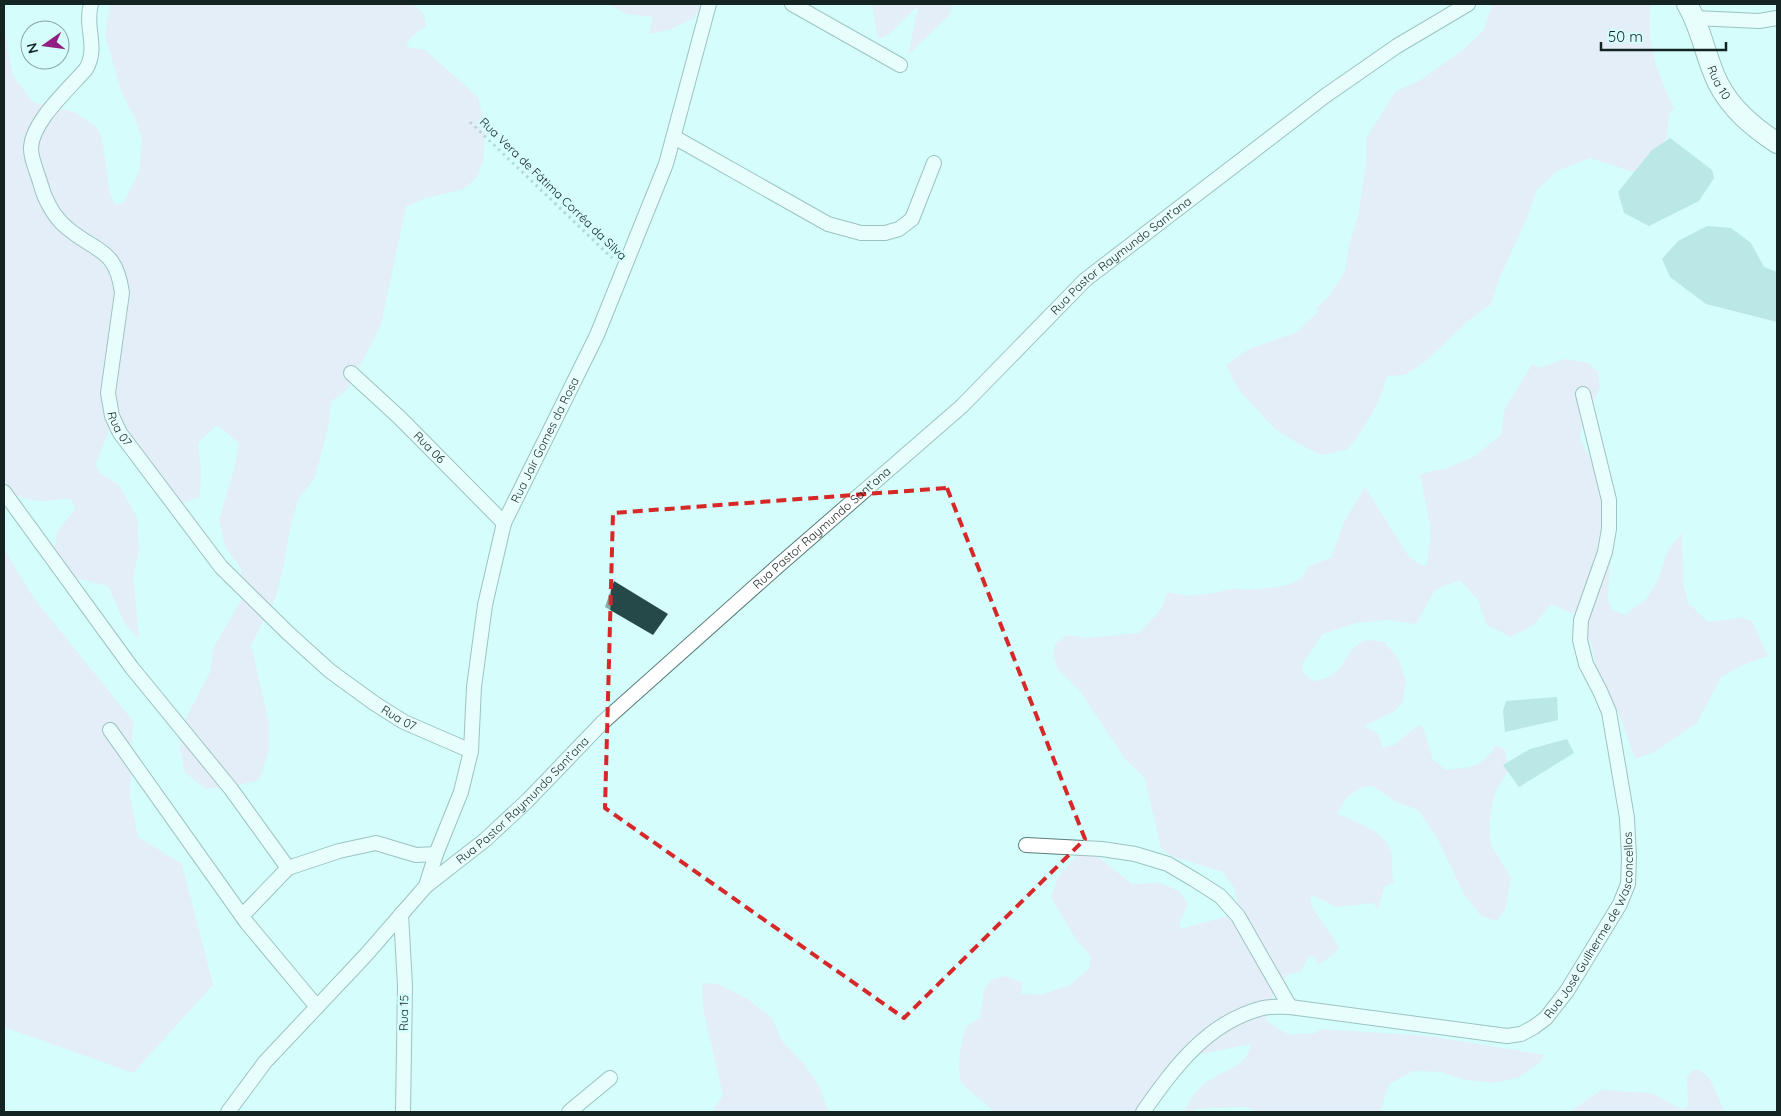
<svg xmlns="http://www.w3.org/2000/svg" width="1781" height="1116" viewBox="0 0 1781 1116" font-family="Quicksand,sans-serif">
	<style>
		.green { fill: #f9dbf3 }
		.water { fill: #9acecc }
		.building { fill: #254948 }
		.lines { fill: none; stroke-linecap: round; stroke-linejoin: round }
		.street-casing { stroke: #587d7b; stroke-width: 16 }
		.secondary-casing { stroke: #587d7b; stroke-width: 22 }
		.path { stroke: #8dadab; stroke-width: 3; stroke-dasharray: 2.5 4; stroke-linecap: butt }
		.street { stroke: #fff; stroke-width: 14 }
		.secondary { stroke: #fff; stroke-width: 20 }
		.marked { fill: none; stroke: #d62828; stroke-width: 4; stroke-dasharray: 10 6; stroke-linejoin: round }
		.labels { text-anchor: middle; stroke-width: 5; stroke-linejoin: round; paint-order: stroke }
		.street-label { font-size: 12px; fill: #142423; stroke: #d4fdfb }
	</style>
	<rect width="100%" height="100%" fill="#d4fdfb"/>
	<!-- green -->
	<path class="green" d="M110,4H414L424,14L426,26L411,37L406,47L425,50L478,97L485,130L483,162L477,177L464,189L426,198L406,206L381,325L349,387L341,395L331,401L329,423L315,477L299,498L291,523L282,573L275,599L251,645L269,723V750L259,780L233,786L206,789L185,773L180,747L184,722L210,672L214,647L241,600V569L225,546L219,520L234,469L239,443L217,425L198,443L201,470L200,497L175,506C161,495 148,485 139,470C129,454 125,441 110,428L96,464L99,472L119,485L137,517L139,549L133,577L139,638L125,624L108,586L76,578L54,557L57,532L75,509L72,500C62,497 55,501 45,501C30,502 15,496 4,487V28L13,76L34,103L75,112L97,128L102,139L110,194L115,205L123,203L139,172L142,141L135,117L122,94L105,35Z
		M610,4H703L694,18L671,29L649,34L653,17C637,15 623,16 610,4Z
		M870,4H952L949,15L908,55L918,8L914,9L887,36L878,39L872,5Z
		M1492,4H1651C1645,44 1658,73 1674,108L1669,114L1667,136L1652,175L1645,176L1590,158L1557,171L1536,191L1527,219L1500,276L1491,304L1469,320L1427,360L1405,375L1387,376C1381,403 1364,428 1348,449L1322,455L1299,444L1275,429L1239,390L1226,365L1247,350L1297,332L1319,311L1316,309L1330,295L1345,271L1349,245L1358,217L1366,164V139L1396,91L1419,81L1463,50L1484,30Z
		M1565,359L1589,363L1598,372L1600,388L1583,420L1580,439L1603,485L1611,552L1608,598L1612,610L1625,615L1647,598L1658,580L1668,550L1682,533L1683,583L1688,603L1708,622L1741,618L1752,621L1768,656L1745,664L1721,677L1697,723L1653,753L1635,758C1627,737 1612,687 1595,674C1598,654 1586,632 1577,615L1551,604L1535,624L1511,637L1487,625L1478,600L1460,580L1435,590L1416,624L1389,620L1356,623L1323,634L1302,664L1303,673L1313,681C1350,677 1340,650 1364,641C1369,639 1378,642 1384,642L1398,658L1406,681L1403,701L1395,711L1364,726L1378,734L1383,748L1394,745L1419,725L1423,728L1433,760L1446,770C1472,767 1481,769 1496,745L1505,750L1508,770L1494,795L1489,823L1491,845L1511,878L1505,910L1497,921L1481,916L1464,894L1438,840L1418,810L1394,801L1373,786L1362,787L1347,797L1337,814C1356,822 1388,831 1392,855C1393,864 1391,874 1394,882L1384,887L1378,909L1373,903L1336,907L1313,895L1310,900L1313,909L1339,947L1335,953L1317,966L1316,957L1309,956L1300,972L1288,974L1273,995L1265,1020L1289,1035L1315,1033L1321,1029L1428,1036L1544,1055L1540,1062L1520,1077L1494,1083L1466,1080L1441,1072L1413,1071L1389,1084L1381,1109L1384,1112H1258L1247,1107L1196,1109L1191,1112H1184C1189,1101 1195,1092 1204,1084C1217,1073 1251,1065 1250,1044L1193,1056L1192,1061L1167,1067L1151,1088L1144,1112H994C985,1102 969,1092 962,1083C956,1075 961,1035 967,1027C970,1023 975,1021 980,1018L984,991L991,980L1004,976L1022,982L1021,994L1041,995L1070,985L1090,968V955L1077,941L1051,897L1058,877L1080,852L1096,855L1132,884L1160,883L1179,891L1188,904L1179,924L1181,929L1235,914L1239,909L1235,889L1223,872L1171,856L1161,848L1145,778L1125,759L1079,690L1058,669L1053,655L1055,644L1067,635L1086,638L1139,633L1162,608L1167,592C1191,599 1212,594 1235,588L1237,589C1252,590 1293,589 1303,576C1305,573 1307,569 1309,566L1331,558L1344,522L1365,487L1407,554L1418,564L1427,566L1431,530L1420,474L1447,468L1475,456L1501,435L1505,408L1532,365L1540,368Z
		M4,549L33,597L133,721L130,796L138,837L182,864L213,985L133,1073L4,1027Z
		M702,983L718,984L746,998L772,1018L782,1041L802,1062L818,1084L829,1112H712L723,1095L703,1008Z
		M1693,1070H1700L1709,1078L1725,1112H1570L1601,1090L1652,1093L1683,1110L1688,1106L1687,1077Z"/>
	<!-- water -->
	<path class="water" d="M1670,138L1712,170L1714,178L1699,201L1649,226L1624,213L1618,192L1652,150Z
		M1707,226L1731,228L1751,243L1764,267L1777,272V322L1706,304L1670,277L1662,259L1678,241Z
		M1557,697L1558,720L1505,732L1503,711L1506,701Z
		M1567,739L1574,753L1519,787L1503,765L1530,749Z"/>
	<!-- building -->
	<path class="building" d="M614,581L668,614L653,635L605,607Z"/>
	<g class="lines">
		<defs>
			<g id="street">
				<path id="s1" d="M91,4C84,27 99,47 86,69C69,89 31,122 31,149C31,159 37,172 40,182C44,198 53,216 66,227C96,253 116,247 122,293L108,393L112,416L120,433L221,567L288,633L330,671L374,703L404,722L471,751"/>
				<path d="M792,4L900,65"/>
				<path d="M1695,18L1759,21L1777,18"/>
				<path d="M674,137L828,224L861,233H885L899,229L912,219L934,163"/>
				<path id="s2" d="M351,373L400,418L504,523"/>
				<path d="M4,492L132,668L231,789L288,868"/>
				<path d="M110,730L247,923L317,1007"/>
				<path d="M1026,845L1102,849L1135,854L1168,864L1195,880L1220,896L1238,916L1290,1007"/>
				<path id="s3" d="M426,886L436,854L461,792L471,751L474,687L485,605L504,523L597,335L666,164L709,4"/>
				<path d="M401,914L405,986L403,1112"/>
				<path d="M242,916L288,868L339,851L376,843L416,855L436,854"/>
				<path id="s4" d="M228,1112L265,1062L365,956L426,886L485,840L528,800L602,723L778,566L962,406L1085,280L1325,96L1397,46L1468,4"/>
				<path d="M569,1112L610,1078"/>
				<path id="s5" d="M1143,1112C1174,1068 1207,1022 1263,1008C1271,1006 1281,1007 1290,1007L1507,1036L1521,1034L1534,1027L1546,1018L1567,991L1620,904L1628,884L1629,857L1627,818L1609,712L1600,691L1586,664L1580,640L1581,620L1605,552L1609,529V500L1583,394"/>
			</g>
			<g id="secondary">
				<path id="s6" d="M1687,4C1702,29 1705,57 1718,83C1731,109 1753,127 1777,143"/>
			</g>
		</defs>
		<!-- street casing -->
		<use href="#street" class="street-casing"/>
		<!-- secondary casing -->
		<use href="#secondary" class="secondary-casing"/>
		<!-- path -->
		<path class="path" d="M470,122L612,258"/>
		<!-- street -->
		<use href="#street" class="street"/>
		<!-- secondary -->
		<use href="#secondary" class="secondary"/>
	</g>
	<!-- marked area -->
	<path d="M0 0H1781V1116H0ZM947,488L1085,839L904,1018L605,808L613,513Z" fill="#d4fdfb" fill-opacity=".55" fill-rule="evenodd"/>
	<path class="marked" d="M947,488L1085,839L904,1018L605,808L613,513Z"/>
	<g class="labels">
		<!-- street labels -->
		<g class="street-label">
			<text dy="4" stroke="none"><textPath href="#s6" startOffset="85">Rua 10</textPath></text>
			<text transform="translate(553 189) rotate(44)" y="4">Rua Vera de Fátima Corrêa da Silva</text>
			<text dy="4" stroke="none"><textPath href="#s4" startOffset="1240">Rua Pastor Raymundo Sant’ana</textPath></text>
			<text dy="4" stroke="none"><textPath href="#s1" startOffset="482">Rua 07</textPath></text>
			<text dy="4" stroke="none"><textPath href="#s3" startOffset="466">Rua Jair Gomes da Rosa</textPath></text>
			<text dy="4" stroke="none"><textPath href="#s2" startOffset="108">Rua 06</textPath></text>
			<text dy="4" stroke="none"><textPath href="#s4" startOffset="835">Rua Pastor Raymundo Sant’ana</textPath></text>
			<text dy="4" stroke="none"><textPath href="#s1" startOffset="888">Rua 07</textPath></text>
			<text dy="4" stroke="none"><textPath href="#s4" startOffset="430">Rua Pastor Raymundo Sant’ana</textPath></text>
			<text dy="4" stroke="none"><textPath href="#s5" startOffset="558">Rua José Guilherme de Wasconcellos</textPath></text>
			<text transform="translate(404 1013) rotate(-89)" y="4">Rua 15</text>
		</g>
	</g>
	<!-- border -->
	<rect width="1781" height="1116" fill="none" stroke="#142423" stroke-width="10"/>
	<!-- north arrow -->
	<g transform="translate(45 45) rotate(256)"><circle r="24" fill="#d4fdfb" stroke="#87a6a5"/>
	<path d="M0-4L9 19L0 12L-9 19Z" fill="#8f2081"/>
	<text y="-8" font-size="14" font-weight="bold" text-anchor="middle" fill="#142423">N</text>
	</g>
	<!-- scale -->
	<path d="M1601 42v8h125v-8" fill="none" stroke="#142423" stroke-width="2.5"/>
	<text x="1608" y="42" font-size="15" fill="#142423" stroke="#d4fdfb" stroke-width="4" paint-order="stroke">50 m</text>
</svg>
